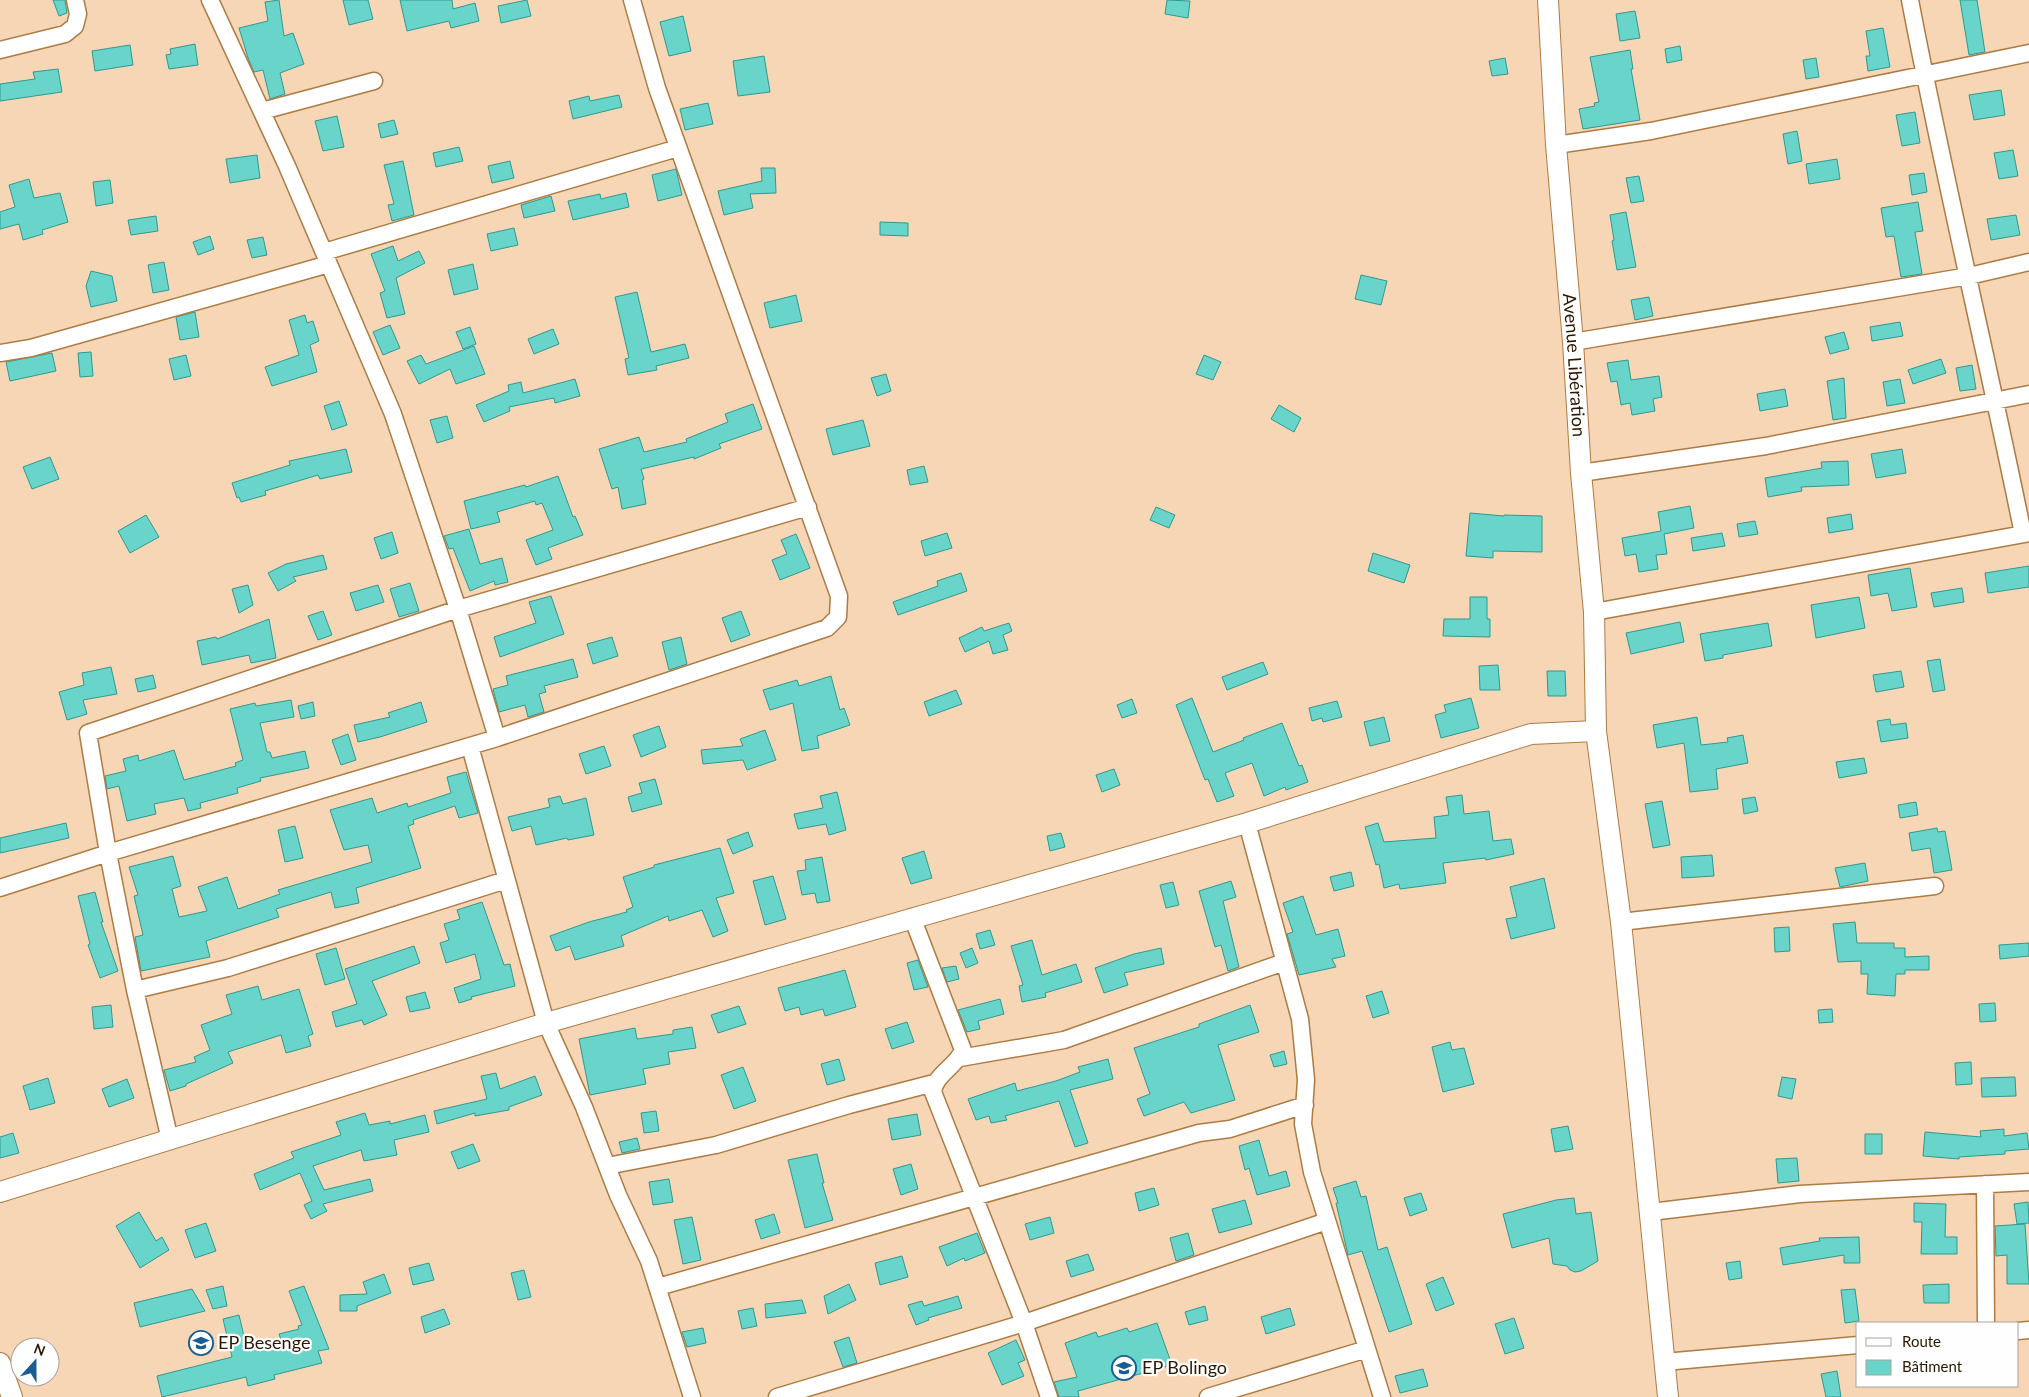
<svg xmlns="http://www.w3.org/2000/svg" width="2029" height="1397" viewBox="0 0 2029 1397" font-family="Lato,sans-serif">
	<style>
		.building { fill: #69d4ca; stroke: #2f9990 }
		.lines { fill: none; stroke-linecap: round; stroke-linejoin: round }
		.minor-casing { stroke: #ad7b44; stroke-width: 19 }
		.tertiary-casing { stroke: #ad7b44; stroke-width: 22 }
		.minor { stroke: #fff; stroke-width: 16 }
		.tertiary { stroke: #fff; stroke-width: 20 }
		.labels { text-anchor: middle; stroke-width: 4.5; stroke-linejoin: round; paint-order: stroke }
		.street-label { font-size: 18px; fill: #2c1802; stroke: #fefefe }
		.poi-label { font-size: 18px; fill: #2c1802; stroke: #fefefe; text-anchor: start }
	</style>
	<rect width="100%" height="100%" fill="#f7d6b5"/>
	<!-- building -->
	<path class="building" d="M53,0H65L67,13L59,16Z
		M279,0L284,36L293,33L304,64L280,73L285,94L270,99L263,70L254,72L248,58L239,28L268,21L265,2Z
		M343,0H368L373,19L349,25Z
		M400,0H452L453,9L475,3L479,21L451,28L449,21L407,31Z
		M527,0L531,16L501,23L498,6Z
		M1167,0L1190,1L1188,18L1165,14Z
		M1960,0H1977L1985,52L1969,55Z
		M1635,11L1640,38L1620,41L1616,14Z
		M683,16L691,51L669,56L660,22Z
		M1883,28L1890,67L1868,71L1866,56H1870L1866,31Z
		M195,44L198,65L169,69L166,55L171,54L170,49Z
		M130,45L133,65L95,71L92,51Z
		M1680,46L1682,60L1667,63L1665,49Z
		M1630,50L1633,69H1631L1640,120L1583,129L1579,109L1595,106L1594,103L1599,102L1590,57Z
		M764,56L770,92L738,96L733,61Z
		M1505,58L1508,74L1492,76L1489,61Z
		M1816,58L1819,77L1806,79L1803,60Z
		M58,69L62,92L0,101V84L35,79L33,72Z
		M2001,90L2005,115L1974,120L1969,95Z
		M619,95L622,107L573,119L569,101L589,96L590,101Z
		M708,103L713,124L685,130L680,109Z
		M1915,112L1920,143L1902,146L1896,115Z
		M337,116L344,147L323,151L315,121Z
		M394,120L398,134L381,138L378,124Z
		M1797,131L1802,161L1788,164L1783,134Z
		M459,147L463,161L436,167L433,153Z
		M2013,150L2018,176L1999,179L1994,153Z
		M257,155L260,178L230,183L226,159Z
		M1837,159L1840,179L1809,184L1806,164Z
		M403,161L414,215L392,221L388,205L394,204L384,165Z
		M510,161L514,178L492,183L488,166Z
		M761,168H775L776,193L750,194L753,208L724,215L718,191L762,181Z
		M676,169L682,195L658,201L652,175Z
		M1924,173L1927,192L1912,195L1909,175Z
		M1639,176L1644,201L1631,203L1626,178Z
		M29,179L34,198L60,193L68,222L42,230L43,234L23,240L19,224L0,229V212L15,207L9,185Z
		M110,180L113,203L96,206L93,182Z
		M626,193L629,207L573,220L568,201L600,194L601,199Z
		M551,196L555,211L524,218L521,205Z
		M1918,202L1923,231L1915,232L1922,274L1901,277L1894,236L1886,237L1881,208Z
		M1626,212L1636,267L1617,270L1612,241L1614,240L1610,215Z
		M2016,215L2020,235L1991,240L1987,219Z
		M156,216L158,231L131,235L128,220Z
		M880,222L908,223V236L880,235Z
		M514,228L518,245L491,251L487,234Z
		M210,236L214,249L198,255L193,242Z
		M263,237L267,255L252,258L247,240Z
		M393,246L398,261L419,251L425,263L396,278L405,314L387,318L380,293L385,291L371,254Z
		M164,262L169,290L153,293L148,265Z
		M473,264L478,289L454,295L448,270Z
		M91,271L112,276L117,301L91,307L86,286Z
		M1361,275L1387,281L1381,305L1355,299Z
		M637,292L651,352L685,344L689,358L656,366L657,370L628,375L625,359L629,358L615,297Z
		M796,295L802,321L770,328L764,303Z
		M1649,297L1653,316L1635,320L1631,300Z
		M195,312L199,337L180,340L176,317Z
		M305,315L307,323L313,321L319,341L310,345L317,372L272,386L265,367L299,355L289,320Z
		M1900,322L1903,336L1872,341L1870,327Z
		M390,325L400,348L383,355L373,332Z
		M470,327L476,344L463,349L456,332Z
		M553,329L559,344L534,354L528,339Z
		M1844,332L1849,349L1830,354L1825,337Z
		M474,346L485,374L456,384L450,369L419,384L407,361L421,355L426,364Z
		M91,352L93,376L80,377L78,353Z
		M52,353L56,371L10,381L6,362Z
		M186,355L191,376L174,380L169,359Z
		M1204,355L1221,362L1213,380L1196,374Z
		M1941,359L1946,373L1913,384L1908,370Z
		M1628,360L1631,380L1659,376L1662,397L1653,399L1655,411L1632,415L1630,403L1621,405L1617,381L1611,382L1607,363Z
		M1972,365L1976,389L1960,391L1956,368Z
		M886,374L891,391L877,396L871,378Z
		M1844,378L1846,418L1833,420L1827,381Z
		M575,379L580,396L555,403L554,398L509,407L510,411L484,422L476,405L509,391L508,385L521,382L523,393Z
		M1900,379L1905,403L1887,406L1883,382Z
		M1785,389L1788,406L1760,411L1757,394Z
		M339,401L347,425L332,430L324,406Z
		M753,404L762,429L719,444L721,448L694,459V457L641,469L644,479L642,480L646,504L622,509L618,487L612,489L599,449L639,437L644,452L687,442L686,439L728,422L725,414Z
		M1279,405L1301,418L1294,432L1271,419Z
		M447,416L453,438L437,443L430,420Z
		M863,420L870,446L833,455L826,429Z
		M346,449L352,472L320,479L318,475L265,491L266,495L241,502L239,497L237,498L232,483L290,465L289,461Z
		M1902,449L1906,473L1876,478L1871,454Z
		M50,457L59,479L32,489L23,467Z
		M1848,461L1849,485L1801,487L1802,491L1768,497L1765,478L1822,468L1821,462Z
		M924,466L928,482L910,485L907,470Z
		M558,476L573,517L575,516L583,535L548,548L552,559L536,565L526,540L553,530L542,503L536,505L535,501L497,512L500,522L471,529L464,501L525,485L526,487Z
		M1690,506L1694,528L1664,534L1667,554L1656,555L1658,569L1639,572L1636,554L1625,556L1622,538L1661,531L1658,512Z
		M1156,507L1175,515L1169,528L1150,520Z
		M1470,513L1504,516V515L1542,516V552L1493,551V558L1466,556Z
		M1851,514L1853,529L1829,533L1827,518Z
		M146,515L159,537L130,553L118,531Z
		M1755,521L1758,534L1739,537L1737,524Z
		M469,529L480,564L502,558L508,582L495,585L494,581L470,591L453,548L449,549L444,536Z
		M392,532L398,553L381,559L374,538Z
		M947,533L952,548L925,556L921,541Z
		M1722,533L1725,546L1693,551L1691,538Z
		M796,534L810,568L780,580L772,560L787,554L781,540Z
		M1373,553L1410,565L1404,583L1368,571Z
		M323,555L327,569L293,577L296,581L278,591L268,573L286,564Z
		M2029,566V587L1988,593L1985,573Z
		M1910,568L1917,607L1892,611L1888,593L1871,596L1868,575Z
		M961,573L967,591L898,615L893,602L938,586L937,581Z
		M410,583L419,611L399,617L390,589Z
		M248,585L253,605L239,613L232,589Z
		M378,585L384,602L356,611L350,593Z
		M1962,588L1964,602L1934,607L1931,593Z
		M551,596L564,634L500,657L494,637L536,623L529,602Z
		M1470,597H1487V619H1490V637L1443,636L1444,619H1470Z
		M1859,597L1865,628L1816,638L1811,605Z
		M323,611L332,635L318,640L308,616Z
		M741,611L750,635L731,642L722,618Z
		M269,619L276,658L251,663L249,655L202,665L197,641L216,637L217,639Z
		M1680,622L1684,642L1631,654L1626,633Z
		M1009,623L1012,631L1003,635L1008,650L993,654L989,641L965,652L959,638L982,627L984,631Z
		M1768,623L1772,646L1723,655V658L1705,661L1700,634Z
		M612,637L618,656L593,664L587,644Z
		M681,637L687,664L669,670L662,642Z
		M573,659L578,677L544,686L546,692L539,694L544,712L528,717L525,705L499,712L493,689L508,685L506,676Z
		M1940,659L1945,690L1933,692L1927,661Z
		M1263,662L1268,674L1227,690L1222,677Z
		M1498,665L1500,690H1480L1479,666Z
		M111,667L117,694L83,700L87,714L67,720L59,692L84,685L82,673Z
		M1547,671H1565L1566,696H1548Z
		M1901,671L1904,687L1876,692L1873,675Z
		M153,675L156,688L138,692L135,679Z
		M831,676L840,710L844,708L850,725L817,736L819,748L802,751L793,703L770,710L763,690L797,680L799,686Z
		M956,690L962,704L929,716L924,702Z
		M1192,698L1213,752L1244,740L1243,738L1282,723L1299,766L1302,765L1308,782L1286,790L1285,787L1264,796L1252,763L1225,773L1234,796L1217,802L1208,779L1205,780L1176,705Z
		M1471,698L1479,728L1441,738L1435,715L1446,712L1444,705Z
		M1132,699L1137,713L1122,718L1117,705Z
		M291,700L294,717L260,723L267,752H270L272,758L305,751L309,768L260,778L261,781L237,788L238,793L200,803L201,808L188,811L184,798L154,804L156,814L127,821L119,786L107,789L105,776L126,771L123,759L138,755L139,761L174,750L184,780L236,766L235,763L243,760L230,709L255,703L256,706Z
		M1337,701L1342,717L1323,722L1322,718L1312,721L1309,708Z
		M313,702L315,716L301,719L298,706Z
		M421,702L427,722L380,737L358,742L354,725L390,717L388,713Z
		M1384,717L1390,741L1370,746L1364,722Z
		M1697,717L1701,745L1728,742L1727,738L1743,735L1748,763L1716,769L1718,789L1690,792L1684,743L1657,748L1653,725Z
		M1890,719L1891,725L1906,723L1908,738L1881,742L1877,721Z
		M659,726L666,747L641,757L633,735Z
		M765,730L776,760L747,770L743,760L703,764L701,750L743,746L740,739Z
		M348,734L356,760L341,765L332,740Z
		M604,746L611,766L586,774L579,754Z
		M1864,758L1867,773L1839,778L1836,762Z
		M1114,769L1120,785L1102,792L1096,775Z
		M466,772L478,813L459,818L455,806L413,820L414,824L408,826L421,868L356,888L359,903L335,908L331,892L276,909L279,917L206,941L210,957L141,971L135,937L143,935L134,896L138,895L129,867L173,856L181,886L172,889L179,917L207,911L198,887L227,877L238,909L280,894L278,890L372,862L368,845L344,850L330,810L372,798L377,813L407,803L408,807L451,793L447,777Z
		M655,779L662,804L632,812L628,797L642,793L639,783Z
		M837,792L846,830L829,835L826,824L798,829L794,814L823,808L820,796Z
		M1462,795L1464,814L1489,811L1493,841L1511,839L1514,854L1486,860L1485,858L1443,863L1446,883L1400,889L1399,884L1384,888L1379,864L1376,865L1365,827L1378,823L1384,842L1436,838L1434,817L1449,815L1446,797Z
		M560,796L563,804L586,798L594,835L568,840L567,838L536,845L531,826L512,831L508,817L550,807L548,799Z
		M1755,797L1758,811L1744,814L1742,799Z
		M1662,801L1670,845L1653,848L1645,804Z
		M1916,802L1918,815L1900,818L1898,805Z
		M66,823L69,838L0,853V838Z
		M295,826L303,858L285,862L278,830Z
		M1937,828L1938,832L1945,831L1952,870L1934,873L1930,848L1912,851L1909,833Z
		M748,832L753,846L733,854L727,840Z
		M1061,833L1065,847L1050,851L1047,836Z
		M720,848L734,893L716,898L728,931L713,937L702,910L669,921L668,916L621,936L624,946L575,960L570,946L556,951L550,936L589,922L627,912L626,910L633,907L623,877L654,867V865Z
		M924,851L932,878L911,884L902,858Z
		M1712,855L1714,876L1682,878L1681,857Z
		M822,857L830,901L817,903L815,893L802,895L797,871L806,870L805,860Z
		M1865,863L1868,881L1840,887L1835,868Z
		M1351,872L1354,886L1334,891L1330,877Z
		M773,876L786,919L765,925L753,881Z
		M1544,878L1555,928L1511,939L1506,919L1517,917L1510,887Z
		M1231,881L1236,897L1223,901L1239,967L1228,971L1221,945L1215,947L1199,891Z
		M1173,882L1179,905L1166,908L1160,885Z
		M95,892L103,922H101L118,971L100,978L88,945L90,944L78,896Z
		M1303,896L1316,935L1338,929L1345,956L1332,959L1336,967L1299,975L1287,934L1293,932L1283,903Z
		M482,902L504,965L510,964L515,986L471,997L472,999L459,1003L454,988L481,979L475,954L446,963L440,943L449,940L444,924L460,919L457,910Z
		M1855,922L1857,943H1894V948H1905V957L1929,956V970H1905V974H1896L1895,996L1867,994L1868,974H1861V961L1838,962L1833,924Z
		M1789,927L1790,951L1775,952L1774,928Z
		M990,930L995,945L980,949L976,934Z
		M1032,940L1042,975L1076,964L1082,982L1045,993L1046,997L1022,1002L1019,986L1023,985L1011,946Z
		M2029,943V956L2000,959L1999,945Z
		M414,946L420,963L372,981L387,1015L364,1025L362,1020L336,1027L332,1012L357,1004L345,969Z
		M336,948L345,979L325,985L316,954Z
		M972,948L978,963L966,968L960,953Z
		M1161,948L1164,964L1124,973L1128,985L1104,993L1095,968L1134,954Z
		M918,960L928,987L914,990L907,963Z
		M956,966L959,979L947,982L942,968Z
		M845,970L856,1007L825,1016L823,1009L801,1015L799,1007L785,1011L778,988Z
		M258,986L262,1000L299,989L313,1034L308,1036L311,1046L286,1053L281,1035L228,1052L233,1063L186,1084V1086L170,1091L164,1070L196,1062L194,1057L210,1050L201,1025L232,1014L226,995Z
		M1382,991L1389,1013L1373,1018L1366,996Z
		M425,992L430,1008L410,1012L406,997Z
		M1000,999L1004,1014L978,1021L980,1029L967,1032L958,1010Z
		M1995,1003L1996,1021L1980,1022L1979,1004Z
		M111,1005L113,1027L94,1029L92,1007Z
		M1250,1005L1259,1032L1218,1045L1235,1100L1191,1113L1184,1102L1144,1116L1137,1099L1150,1094L1134,1048L1199,1027V1024Z
		M739,1006L746,1024L718,1033L711,1015Z
		M1832,1009L1833,1022L1819,1023L1818,1010Z
		M907,1022L914,1042L892,1049L885,1029Z
		M692,1027L696,1048L668,1052L670,1064L643,1069L646,1084L590,1095L579,1039L635,1028L637,1039L673,1034V1030Z
		M1450,1042L1452,1050L1464,1048L1474,1084L1443,1092L1432,1047Z
		M1284,1051L1287,1064L1274,1067L1270,1055Z
		M839,1059L845,1080L827,1085L821,1064Z
		M1108,1059L1113,1079L1070,1090L1088,1143L1075,1147L1059,1101L1005,1116L1007,1120L991,1123L989,1116L976,1120L968,1099L1015,1083L1017,1091L1056,1081L1080,1072L1078,1067Z
		M1971,1062L1972,1084L1956,1085L1955,1063Z
		M743,1067L756,1101L734,1109L721,1075Z
		M496,1073L500,1089L535,1076L542,1095L509,1107V1110L475,1116V1113L437,1124L434,1111L487,1099L481,1076Z
		M1782,1077L1796,1079L1792,1099L1778,1096Z
		M2015,1077L2016,1096L1982,1097L1981,1078Z
		M48,1078L55,1103L30,1110L23,1086Z
		M127,1079L134,1098L109,1107L102,1089Z
		M656,1111L659,1131L644,1133L641,1113Z
		M365,1113L369,1125L390,1121V1124L425,1115L429,1132L394,1140L397,1155L364,1161L361,1150L313,1166L324,1190L370,1179L373,1191L323,1204L327,1211L311,1219L304,1205L312,1201L300,1173L260,1190L254,1174L294,1158L291,1152L341,1135L336,1122Z
		M917,1114L921,1135L892,1140L888,1119Z
		M1568,1126L1573,1149L1555,1152L1551,1129Z
		M2004,1129V1136L2027,1133L2029,1149L2005,1151V1154L1959,1157V1159L1923,1156L1925,1132L1981,1137L1980,1131Z
		M13,1133L19,1153L0,1158V1137Z
		M1865,1134H1882V1154H1865Z
		M637,1138L640,1149L622,1153L619,1142Z
		M1259,1140L1269,1176L1286,1171L1290,1186L1257,1195L1249,1168L1245,1170L1239,1146Z
		M473,1144L480,1161L458,1169L451,1152Z
		M817,1154L824,1183H822L833,1220L805,1228L788,1160Z
		M1797,1158L1799,1181L1778,1183L1776,1159Z
		M911,1164L918,1189L901,1195L893,1169Z
		M669,1179L673,1202L653,1205L649,1182Z
		M1356,1181L1361,1197L1366,1196L1378,1250L1387,1247L1412,1324L1389,1332L1362,1251L1348,1255L1336,1203H1338L1333,1188Z
		M1154,1188L1159,1205L1139,1211L1135,1193Z
		M1421,1193L1427,1210L1410,1216L1404,1198Z
		M1574,1198L1576,1214L1591,1212L1598,1261L1581,1271L1575,1272L1570,1270L1567,1266L1553,1264L1549,1238L1512,1248L1503,1214L1556,1200Z
		M1245,1200L1252,1224L1219,1233L1212,1209Z
		M2028,1202L2029,1223L2017,1224L2014,1204Z
		M1914,1203L1946,1204L1945,1237H1957V1254H1921L1922,1222H1914Z
		M139,1212L156,1241L162,1237L169,1250L140,1268L116,1226Z
		M774,1214L780,1233L761,1239L755,1220Z
		M692,1217L701,1260L683,1264L674,1220Z
		M1050,1217L1054,1233L1030,1240L1025,1224Z
		M206,1223L216,1251L195,1258L185,1230Z
		M2025,1224L2029,1284H2007V1255L1996,1256L1995,1226Z
		M977,1233L985,1253L965,1261L964,1258L947,1266L939,1247Z
		M1188,1233L1194,1255L1176,1261L1170,1238Z
		M1859,1237L1860,1263H1844V1255L1783,1265L1780,1248L1820,1241L1819,1238Z
		M1088,1254L1094,1270L1071,1277L1066,1261Z
		M902,1256L908,1277L880,1285L875,1263Z
		M1740,1261L1742,1278L1729,1280L1726,1263Z
		M429,1263L434,1280L413,1285L409,1268Z
		M524,1270L531,1297L518,1300L511,1273Z
		M384,1274L391,1293L357,1306V1311H340V1295L367,1294L363,1282Z
		M1443,1277L1454,1304L1436,1311L1426,1284Z
		M849,1284L856,1300L828,1314L824,1296Z
		M1949,1284V1303H1924L1923,1285Z
		M223,1286L227,1306L213,1309L206,1290Z
		M304,1286L329,1349L318,1351L322,1363L274,1375L275,1379L248,1386L246,1377L162,1397L157,1376L232,1357L223,1319L239,1315L247,1349L281,1340L279,1334L299,1329L298,1326L302,1325L289,1291Z
		M192,1289L205,1311L140,1327L134,1303Z
		M1855,1289L1859,1321L1845,1323L1841,1290Z
		M958,1296L962,1308L928,1318L929,1320L916,1325L908,1305L922,1301L924,1306Z
		M802,1300L806,1313L766,1318L765,1304Z
		M1205,1306L1208,1320L1189,1325L1185,1312Z
		M753,1308L757,1326L742,1329L738,1311Z
		M1290,1308L1295,1325L1266,1334L1261,1317Z
		M444,1309L450,1324L425,1333L421,1317Z
		M1514,1318L1524,1348L1505,1354L1495,1324Z
		M1157,1323L1172,1365L1078,1391L1079,1397H1059L1054,1382L1077,1377L1065,1343L1096,1332L1098,1337L1127,1328L1129,1332Z
		M703,1328L706,1343L687,1347L682,1332Z
		M849,1337L857,1363L843,1367L834,1342Z
		M1016,1340L1025,1360L1018,1363L1024,1376L1002,1385L988,1353Z
		M1423,1369L1428,1386L1400,1393L1395,1376Z
		M1837,1371L1841,1397H1826L1821,1374Z"/>
	<g class="lines">
		<defs>
			<path id="minor" d="M210,0L287,166L393,414L458,609L497,738
				M1910,0C1944,179 1987,356 2023,534
				M0,50L65,34L75,26L78,14L75,0
				M262,111L374,81
				M1556,145L1651,131L2029,53
				M324,252L678,148
				M1573,342L1969,276L2029,262
				M0,353L31,348L329,264
				M1581,473L1766,446L2029,394
				M1594,612L2029,533
				M470,746L546,1023L584,1107L618,1195L649,1261L692,1397
				M1247,823L1300,1019L1306,1080L1303,1124L1312,1172L1382,1397
				M0,888L108,853L497,738L827,628L838,617L839,596L657,88L632,0
				M912,917L963,1050C956,1067 935,1074 933,1092L1024,1323L1049,1397
				M1621,922L1935,886
				M135,990L228,968L506,880
				M960,1058L1064,1040L1284,962
				M170,1140L135,990L108,853L88,733L458,609L808,507
				M607,1166L716,1145L849,1105L934,1083
				M1985,1184L1986,1323
				M1651,1212L1800,1194L2029,1182
				M658,1287L1199,1133L1230,1129L1305,1105
				M2018,1331L2029,1330
				M1664,1362L1858,1345
				M777,1397L1024,1323L1327,1221
				M1208,1397L1367,1349"/>
			<g id="tertiary">
				<path id="s1" d="M1548,0L1556,145L1573,342L1581,473L1594,612L1596,731L1621,922L1668,1397"/>
				<path d="M0,1192L546,1023L1247,823L1531,734L1596,731"/>
				<path d="M0,1363L12,1397"/>
			</g>
		</defs>
		<!-- minor casing -->
		<use href="#minor" class="minor-casing"/>
		<!-- tertiary casing -->
		<use href="#tertiary" class="tertiary-casing"/>
		<!-- minor -->
		<use href="#minor" class="minor"/>
		<!-- tertiary -->
		<use href="#tertiary" class="tertiary"/>
	</g>
	<!-- icons -->
	<defs>
		<symbol id="school-ring" viewBox="-11 -11 22 22"><circle r="9.5" fill="#fefefe" stroke="#195d92" stroke-width="1.5"/><path d="M0-5L7-2L0 1L-7-2ZM-4 1L0 2.5L4 1V4Q0 6-4 4Z" fill="#195d92"/></symbol>
	</defs>
	<g fill-rule="evenodd">
		<use href="#school-ring" x="187" y="1329" width="28" height="28"/>
		<use href="#school-ring" x="1110" y="1354" width="28" height="28"/>
	</g>
	<g class="labels">
		<!-- street labels -->
		<g class="street-label">
			<text dy="6" stroke="none"><textPath href="#s1" startOffset="366">Avenue Libération</textPath></text>
		</g>
		<!-- poi labels -->
		<g class="poi-label">
			<text x="218" y="1349">EP Besenge</text>
			<text x="1142" y="1374">EP Bolingo</text>
		</g>
	</g>
	<!-- legend -->
	<rect x="1856" y="1322" width="162" height="65" fill="#fefefe" stroke="#aaa299"/>
	<rect x="1866" y="1338" width="25" height="8" fill="#ffffff" stroke="#aaa299"/>
	<text x="1902" y="1347" font-size="15" fill="#2c1802">Route</text>
	<rect x="1866" y="1360" width="25" height="15" fill="#69d4ca" stroke="#aaa299"/>
	<text x="1902" y="1372" font-size="15" fill="#2c1802">Bâtiment</text>
	<!-- north arrow -->
	<g transform="translate(35 1362) rotate(21)"><circle r="24" fill="#fefefe" stroke="#aaa299"/>
	<path d="M0-4L9 19L0 12L-9 19Z" fill="#195d92"/>
	<text y="-8" font-size="14" font-weight="bold" text-anchor="middle" fill="#2c1802">N</text>
	</g>
</svg>
